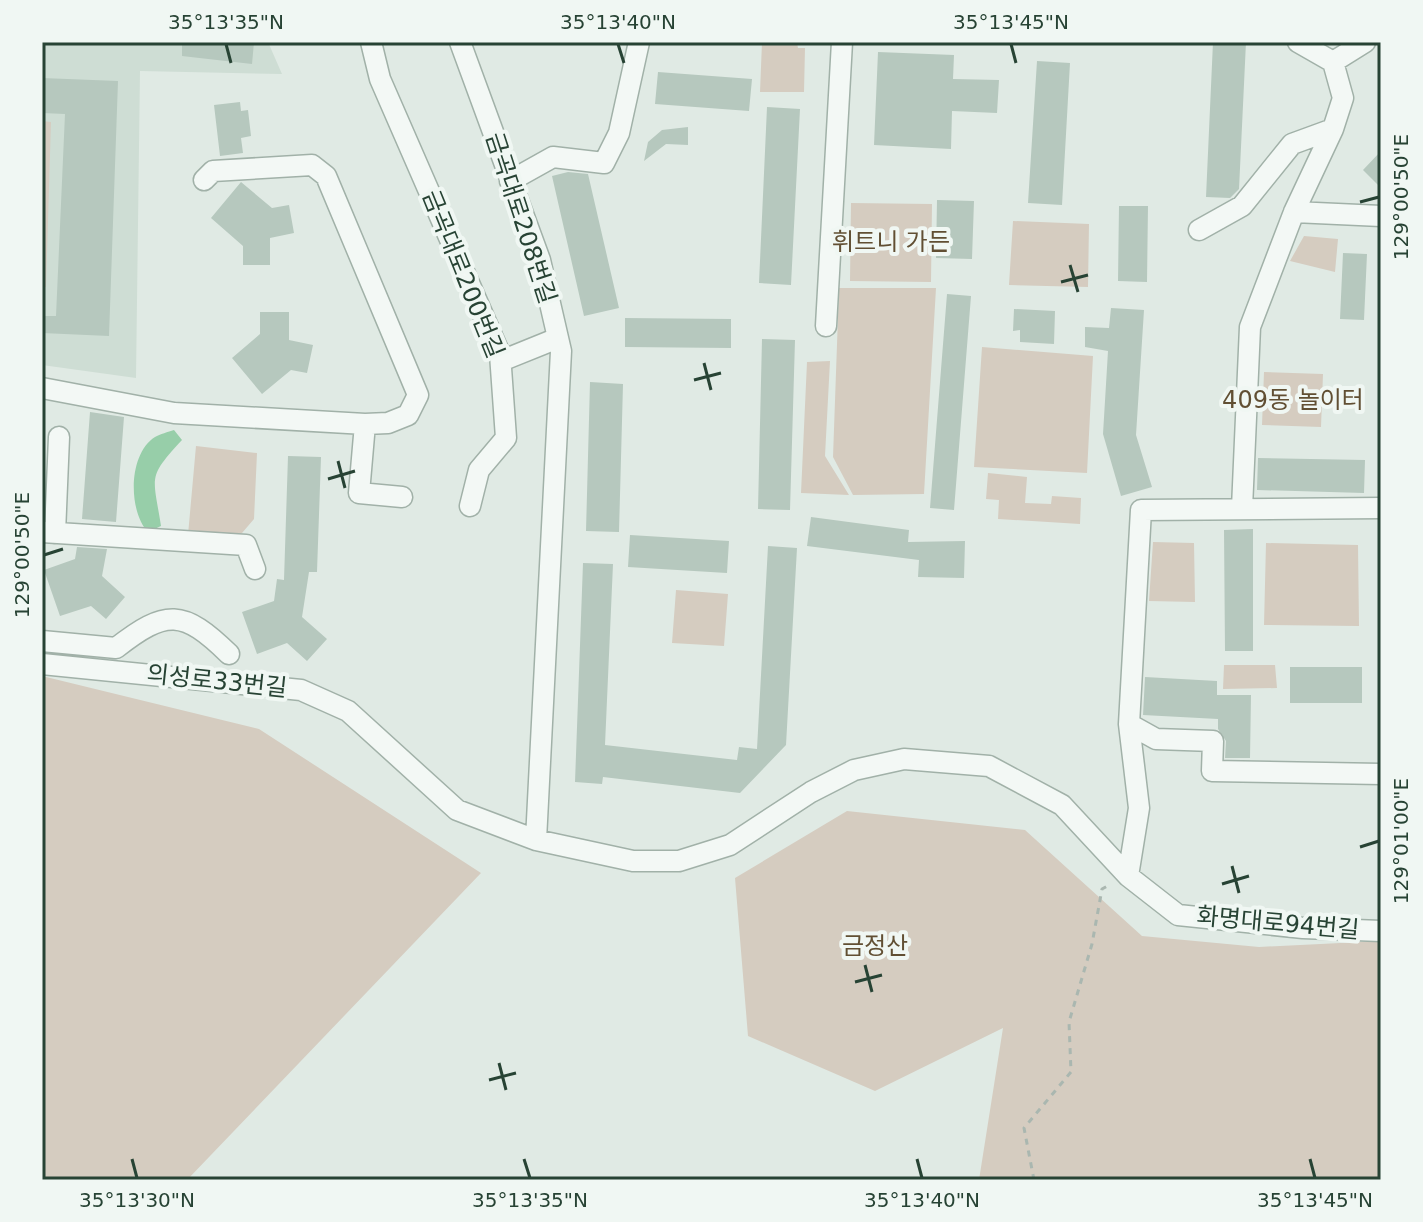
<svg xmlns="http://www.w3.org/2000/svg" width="1423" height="1222" viewBox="0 0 1423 1222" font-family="'DejaVu Sans','Noto Sans KR',sans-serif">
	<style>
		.built { fill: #ceddd4 }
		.green { fill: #d5ccc0 }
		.water { fill: #97cea9 }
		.building { fill: #b6c8be }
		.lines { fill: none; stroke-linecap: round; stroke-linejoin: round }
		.minor-casing { stroke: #a1b1a8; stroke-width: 23 }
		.path { stroke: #aab7b0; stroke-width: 3; stroke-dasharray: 6 6; stroke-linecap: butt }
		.minor { stroke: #f3f8f5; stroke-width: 20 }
		.ticks { fill: none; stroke: #274334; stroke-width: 3 }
		.labels { text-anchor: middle; stroke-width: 8; stroke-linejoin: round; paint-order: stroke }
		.street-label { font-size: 24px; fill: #274334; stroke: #f0f7f3 }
		.park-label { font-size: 24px; fill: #614f33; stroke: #f0f7f3 }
		.neatline { fill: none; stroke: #274334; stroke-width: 3 }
		.ticks-label { font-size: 20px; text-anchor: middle; fill: #274334 }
	</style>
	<rect width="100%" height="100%" fill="#e0eae4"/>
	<!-- built -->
	<path class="built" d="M42,42H268L282,74L140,71L136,378L42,365Z"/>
	<!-- green -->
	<path class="green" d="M762,42L797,43L798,48H805L804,92H760Z
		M42,121L51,122L46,287H42Z
		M851,203L932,204L931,282L850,281Z
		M1013,221L1089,224L1088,287L1009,285Z
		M1304,236L1338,239L1335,272L1290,261Z
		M839,288H936L924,494L853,495L833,457Z
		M982,347L1093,356L1087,473L974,467Z
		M830,361L825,456L849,495L801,493L807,362Z
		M1264,372L1323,374L1321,427L1262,425Z
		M196,446L257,453L254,519L242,533L188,535Z
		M988,473L1027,477L1025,503L1051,504L1052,496L1081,498L1080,524L998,519L999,500L986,499Z
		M1153,542L1194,543L1195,602L1149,601Z
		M1266,543L1358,545L1359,626L1264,625Z
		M676,590L728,594L724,646L672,643Z
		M1224,665H1275L1277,688L1223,689Z
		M42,676L259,729L481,873L187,1180H42Z
		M847,811L1025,830L1142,936L1259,947L1381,941V1180H979L1003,1028L875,1091L748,1036L735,878Z"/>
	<!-- water -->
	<path class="water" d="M174,430L182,440C147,478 153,475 161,526L148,532C128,511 128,454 155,437C160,434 168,432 174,430Z"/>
	<!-- building -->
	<path class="building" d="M182,42H254L252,64L182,56Z
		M1213,42H1246L1239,189L1230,198L1206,197Z
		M878,52L954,55L953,79L999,80L997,113L952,111L951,149L874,145Z
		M1037,61L1070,63L1062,205L1028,203Z
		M658,72L752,79L749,111L655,104Z
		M42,78L118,81L109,336L42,333V316H56L65,114L42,113Z
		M240,102L241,111L248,110L251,136L241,138L243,153L220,156L214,105Z
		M767,107L800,109L791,285L759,283Z
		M688,127V145L666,144L644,161L648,142L662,130Z
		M1381,151V188L1363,170Z
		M568,172L588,174L619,308L584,316L552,176Z
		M241,182L272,208L289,205L294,233L270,238V265H243V246L211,218Z
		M937,200L974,201L972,259L936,258Z
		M1119,206H1148L1147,282L1118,281Z
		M1343,253L1367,254L1364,320L1340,319Z
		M947,294L971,296L954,510L930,508Z
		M1111,308L1144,310L1136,435L1152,487L1121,496L1103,434L1108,351L1085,347V327L1109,328Z
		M1014,309L1055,311L1054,344L1020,342V330L1013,331Z
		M260,312H289V340L313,345L307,373L291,370L262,394L232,358L260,334Z
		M625,318L731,319V348L625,347Z
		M762,339L795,340L790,510L758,509Z
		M590,382L623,384L619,532L586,531Z
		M90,412L124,417L116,522L82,519Z
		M288,456L321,457L317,572H309L302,617L327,639L307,661L287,643L257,654L242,612L274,601L277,579L284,580Z
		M1258,458L1365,460L1364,493L1257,490Z
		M811,517L909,530L908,542L965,541L964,578L918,577L919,560L807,546Z
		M1253,529V651H1225L1224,530Z
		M630,535L729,541L727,573L628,567Z
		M768,546L797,548L786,745L740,793L603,777L602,784L575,782L583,563L613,564L605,745L737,760L739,747L757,749Z
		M77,547L107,549L102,576L125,597L106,619L91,606L60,616L44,570L75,559Z
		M1290,667H1362V703H1290Z
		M1145,677L1217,681V695H1251L1250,758H1225L1226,741L1218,729V719L1143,715Z"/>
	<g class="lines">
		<defs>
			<path id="minor" d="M371,42L380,79L500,354L506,438L479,470L470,506
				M460,42L540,260L558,338L501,361
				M1298,42L1333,62L1365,42
				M204,180L213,171L312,165L326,176L418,395L408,415L388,423L365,424
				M510,181L553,157L604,163L619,133L639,42
				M1294,212L1381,216
				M1199,230L1242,206L1292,144L1333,129L1343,98L1333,62
				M826,326L842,42
				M42,388L174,413L365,424L359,493L402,497
				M1242,508L1250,327L1294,212L1333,129
				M42,532L246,545L255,569
				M55,533L59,437
				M42,641L116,648C166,609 183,609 229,654
				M42,664L301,690L348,711L457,810L536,840L633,861H679L730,845L811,792L854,770L904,759L989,766L1062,805L1128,876L1178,915L1303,928L1381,931
				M1129,724L1156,739L1213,741L1212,771L1381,774
				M536,840L561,351L558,338
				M1128,876L1139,808L1129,724L1141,510L1381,508"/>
		</defs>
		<!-- minor casing -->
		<use href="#minor" class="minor-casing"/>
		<!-- path -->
		<path class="path" d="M1034,1180L1024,1128L1071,1072L1069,1022L1092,944L1102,889L1111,884"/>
		<!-- minor -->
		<use href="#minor" class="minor"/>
	</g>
	<!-- ticks -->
	<path class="ticks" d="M226,44L231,63M618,44L624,63M1011,44L1016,63M1360,202L1379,197M1070,265L1078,292M1061,282L1088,275M704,363L711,390M694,380L721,373M338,461L345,488M328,479L355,471M44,555L63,549M1360,847L1379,841M1232,866L1239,893M1222,884L1249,876M865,965L872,992M855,982L882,975M499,1063L506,1090M489,1080L516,1073M132,1159L137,1178M524,1159L530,1178M917,1159L922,1178M1310,1159L1315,1178"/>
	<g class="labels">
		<!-- street labels -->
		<g class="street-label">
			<text transform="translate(521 218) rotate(72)" y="8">금곡대로208번길</text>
			<text transform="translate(463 274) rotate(68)" y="8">금곡대로200번길</text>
			<text transform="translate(217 681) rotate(6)" y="8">의성로33번길</text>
			<text transform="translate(1278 923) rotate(5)" y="8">화명대로94번길</text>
		</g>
		<!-- park labels -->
		<g class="park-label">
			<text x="891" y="250">휘트니 가든</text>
			<text x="1293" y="408">409동 놀이터</text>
			<text x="875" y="954">금정산</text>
		</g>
	</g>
	<!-- border -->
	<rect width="1423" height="1222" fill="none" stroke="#f0f7f3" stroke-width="88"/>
	<rect x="44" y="44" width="1335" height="1134" class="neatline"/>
	<g class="ticks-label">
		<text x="226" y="29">35°13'35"N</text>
		<text x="618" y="29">35°13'40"N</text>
		<text x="1011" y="29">35°13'45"N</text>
		<text transform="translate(1401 197) rotate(-90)" y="7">129°00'50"E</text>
		<text transform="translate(22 555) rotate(-90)" y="7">129°00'50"E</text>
		<text transform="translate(1401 841) rotate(-90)" y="7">129°01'00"E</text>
		<text x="137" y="1207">35°13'30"N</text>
		<text x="530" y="1207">35°13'35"N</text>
		<text x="922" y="1207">35°13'40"N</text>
		<text x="1315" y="1207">35°13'45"N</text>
	</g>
</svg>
